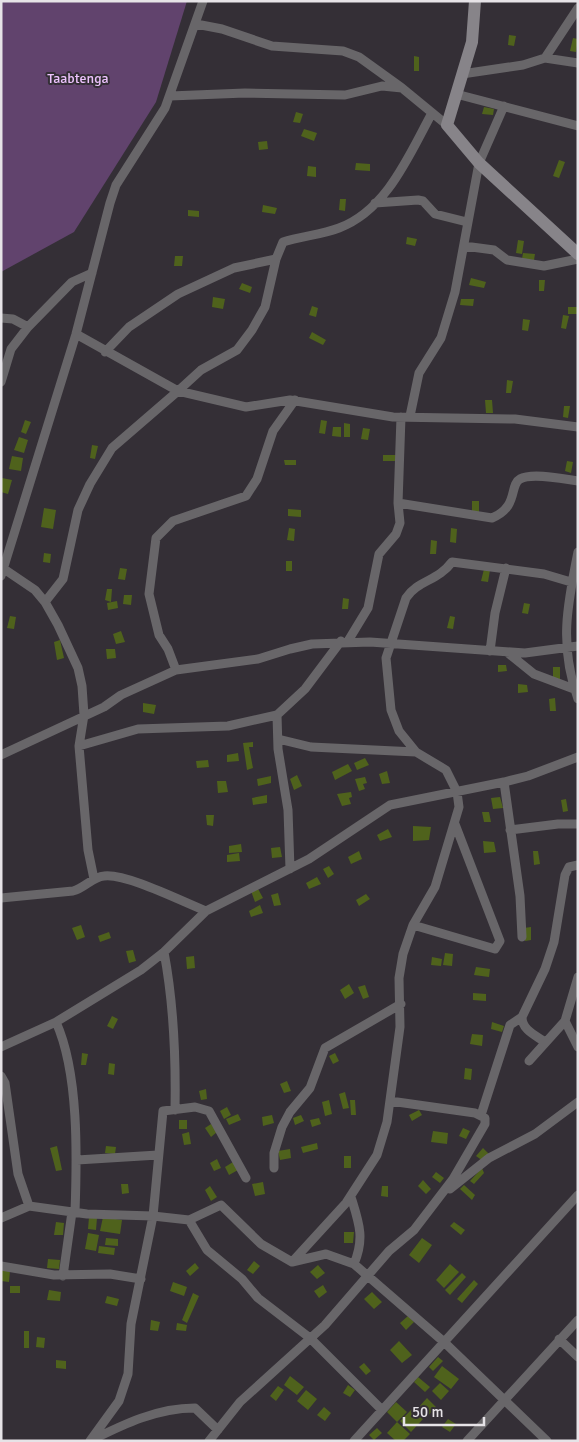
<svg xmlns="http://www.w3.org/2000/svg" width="579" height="1442" viewBox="0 0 579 1442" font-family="Signika,sans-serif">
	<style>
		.green { fill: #61436d }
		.building { fill: #4f621c }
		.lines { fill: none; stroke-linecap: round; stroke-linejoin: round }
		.street { stroke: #686669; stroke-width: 9 }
		.secondary { stroke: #878489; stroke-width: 12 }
		.labels { text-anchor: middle; stroke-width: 4; stroke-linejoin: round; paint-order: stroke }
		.park-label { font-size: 14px; fill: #edc3fe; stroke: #342f36 }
	</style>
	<rect width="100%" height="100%" fill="#342f36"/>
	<!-- green -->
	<path class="green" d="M1,1H187L156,102L74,232L1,272Z"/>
	<!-- building -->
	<path class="building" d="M509,35L516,36L514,46L508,45Z
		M573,38L578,39L576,52L570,51Z
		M414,56L419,57V71H414Z
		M484,107L494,109L493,115L482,114Z
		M296,112L303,114L300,123L293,122Z
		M304,129L317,133L314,141L301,136Z
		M267,141L268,149L259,150L258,142Z
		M559,160L565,162L559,178L553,176Z
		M356,163L370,164V171L355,170Z
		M308,166L316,167V177L307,176Z
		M340,199H346L345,211L339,210Z
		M263,205L277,208L275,214L262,212Z
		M188,210L199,211V217L188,216Z
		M407,237L417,239L415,246L406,244Z
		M518,240L524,241L522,254L516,253Z
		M523,253L535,254L534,260L522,259Z
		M175,256H183L182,266H174Z
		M471,278L486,282L484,288L469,285Z
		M539,280H545L544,291H539Z
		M242,283L252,287L250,293L239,289Z
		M213,297L225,299L223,309L212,307Z
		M461,299H474L473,306L460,305Z
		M312,306L318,308L316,317L309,315Z
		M568,307H578V314H568Z
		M563,315L569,316L566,329L561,328Z
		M523,319L530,320L528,331L522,330Z
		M312,332L326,340L323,345L309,338Z
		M507,380L513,381L511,393H506Z
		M485,400H492L493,413H486Z
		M564,406H570L568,418L563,417Z
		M25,420L31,422L26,434L21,432Z
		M321,420L327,421L325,434L319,433Z
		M344,423L350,424V437H344Z
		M333,427H341V437L332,436Z
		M363,428L370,429L368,440L361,439Z
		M19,437L28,440L24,453L14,450Z
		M92,445L98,446L95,459L90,458Z
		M383,455H397V461H383Z
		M12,456L23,458L21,471L9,469Z
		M284,460H296V465H285Z
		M567,461L573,462L571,473L565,471Z
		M2,478L12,480L8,494L1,492Z
		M472,501H479V512H472Z
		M44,508L56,510L53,529L41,527Z
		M288,509L301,510V517L288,516Z
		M289,528L295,529L294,541L287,540Z
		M451,528L457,529L456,543L450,542Z
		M431,540L437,541L436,554H430Z
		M44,553L51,554L50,563L43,562Z
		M286,561H292V571H286Z
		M120,568L127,569L125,580L118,579Z
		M484,569L490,570L488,582L481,581Z
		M107,589H112L111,602L105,600Z
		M124,595H132L131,605L123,604Z
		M343,598L349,599L348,609H342Z
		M117,601L118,608L108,610L107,603Z
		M524,603L530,604L528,614L522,613Z
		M10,616L16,617L14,629L7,628Z
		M450,616L455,617L453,629L447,628Z
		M121,631L125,642L116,644L113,634Z
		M60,640L64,658L57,660L54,642Z
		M106,649H115L116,658L107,659Z
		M498,665H506L507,671L498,672Z
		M553,667H560V679H553Z
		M518,684L527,685L528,692L518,693Z
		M555,698L556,711H550L549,699Z
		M143,703L156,705L154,714L143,712Z
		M253,742V747H249L253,768L247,770L243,743Z
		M238,753L239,761L227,762V755Z
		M365,758L369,765L357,770L354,763Z
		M208,760L209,767L197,768L196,761Z
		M348,764L352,771L335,780L332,772Z
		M387,771L390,783L382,784L379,774Z
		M297,775L302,786L294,790L290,779Z
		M271,776V783L258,786L257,779Z
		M365,777L367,783L363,784L365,789L359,791L355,779Z
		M217,781H226L228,792L218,793Z
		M351,792L352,797L349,798L351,804L342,806L337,794Z
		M267,795V803L253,805L252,798Z
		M500,797L503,808L493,809L491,798Z
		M566,799L568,811L563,812L561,800Z
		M482,812H489L491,822H484Z
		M206,815H214L213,826L207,825Z
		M413,826L431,827L429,840L413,841Z
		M388,829L392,837L380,841L377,835Z
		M483,841L494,842L496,852L484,853Z
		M241,844L242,852L229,853V846Z
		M280,847L282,857L272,858L271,848Z
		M359,851L362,859L351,864L348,857Z
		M533,851H538L540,864L534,865Z
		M239,853L240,861L227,862V855Z
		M329,866L334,874L328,878L323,869Z
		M317,877L321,884L309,889L306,883Z
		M257,887L263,898L255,902L251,891Z
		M278,893L281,905L274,906L271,895Z
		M366,894L370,899L359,906L356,900Z
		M260,905L263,913L251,917L249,911Z
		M81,925L85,937L77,940L72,928Z
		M531,927V940L525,941L524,928Z
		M109,932L111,938L100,942L98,936Z
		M133,950L136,961L129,963L126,951Z
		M445,953L453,954L452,966L443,965Z
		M194,956L195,968L187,969L186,957Z
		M432,957L442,959L441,966L431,965Z
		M476,967L490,969L489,977L474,975Z
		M349,984L354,993L345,999L340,990Z
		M365,985L369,997L363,999L358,987Z
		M473,993L486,994V1001L473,1000Z
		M112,1016L118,1019L113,1029L107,1026Z
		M492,1022L504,1026L502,1032L491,1029Z
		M472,1034L483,1035L482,1046L470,1044Z
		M82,1053L88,1054L86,1065H81Z
		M335,1053L339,1061L333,1064L329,1056Z
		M109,1063L115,1064L114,1075L108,1074Z
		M465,1068L472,1069L471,1080L464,1079Z
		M287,1081L291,1091L284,1093L280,1084Z
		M206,1089L207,1099L201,1100L199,1091Z
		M345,1092L349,1108L343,1109L339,1094Z
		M329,1100L332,1114L325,1116L322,1102Z
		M350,1100H355L356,1115H351Z
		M227,1107L231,1115L224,1119L220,1111Z
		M419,1110L422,1115L412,1121L409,1115Z
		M238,1114L241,1120L229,1125L226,1119Z
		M272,1115L274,1123L263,1126L262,1117Z
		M301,1115L304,1121L295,1125L293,1118Z
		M319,1118L321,1124L312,1127L310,1120Z
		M179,1120H187V1129H179Z
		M211,1124L217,1132L211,1137L205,1128Z
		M463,1128L470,1131L466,1139L459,1136Z
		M433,1131L448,1133L447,1144L431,1142Z
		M189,1132L191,1144L184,1145L182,1134Z
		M317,1143L318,1149L303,1153L301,1147Z
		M57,1146L62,1170L56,1171L50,1148Z
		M106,1146L116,1147L115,1154L105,1153Z
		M483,1148L489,1154L483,1161L476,1156Z
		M290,1149L291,1158L280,1160L278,1151Z
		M344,1156H351V1168H344Z
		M217,1159L221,1168L214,1171L210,1163Z
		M233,1162L238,1170L229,1175L225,1167Z
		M482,1168L484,1173L474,1184L470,1181Z
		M436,1172L444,1178L440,1183L432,1177Z
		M423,1180L431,1189L426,1194L418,1186Z
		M263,1182L265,1194L255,1196L252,1184Z
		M121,1184H128L129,1193L122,1194Z
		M464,1185L475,1195L472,1200L460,1189Z
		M210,1186L217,1197L211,1201L205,1190Z
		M382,1186H388V1197L381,1196Z
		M89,1217L97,1218L96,1230L88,1229Z
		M103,1217L122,1220L120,1234L100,1231Z
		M56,1222L64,1223L63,1235H54Z
		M454,1222L465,1230L461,1235L450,1226Z
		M344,1232H354L353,1243H344Z
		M88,1233L99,1235L96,1251L85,1249Z
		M106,1238L118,1239V1246L105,1245Z
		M422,1238L432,1245L419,1263L409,1255Z
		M99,1246L115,1248L114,1255L98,1253Z
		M48,1259L60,1260L59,1269L47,1268Z
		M254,1261L260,1266L253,1274L247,1270Z
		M195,1263L199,1268L190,1276L186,1271Z
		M450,1264L459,1272L444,1288L436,1280Z
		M318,1265L325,1273L317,1279L310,1272Z
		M1,1271H10L9,1282L1,1281Z
		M462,1273L466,1277L450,1295L445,1290Z
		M474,1280L478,1284L462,1303L457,1299Z
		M173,1282L187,1287L184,1296L170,1291Z
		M323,1285L327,1292L319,1298L314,1291Z
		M10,1286H20V1293H10Z
		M49,1290L61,1292L60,1301L47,1300Z
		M372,1292L382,1302L374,1309L364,1299Z
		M193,1293L199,1296L187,1323L182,1320Z
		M107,1296L119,1299L117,1306L105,1303Z
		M408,1316L414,1322L406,1330L400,1323Z
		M151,1320L160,1322L158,1331L150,1330Z
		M177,1323L187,1325L186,1331L176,1330Z
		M24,1331H29V1348H24Z
		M37,1337L45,1338L44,1348L36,1347Z
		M399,1341L412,1355L402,1363L390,1350Z
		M438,1357L443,1361L433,1371L429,1367Z
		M56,1360L66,1361V1369L56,1368Z
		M364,1363L371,1371L366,1375L359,1367Z
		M442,1366L459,1379L451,1389L434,1377Z
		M290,1376L304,1387L297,1395L284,1385Z
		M418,1377L430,1387L425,1392L414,1382Z
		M440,1383L449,1391L441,1400L432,1391Z
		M348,1385L355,1390L350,1397L343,1393Z
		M278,1386L284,1390L276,1401L270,1396Z
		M306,1390L317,1399L308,1410L297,1401Z
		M427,1398L436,1407L426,1418L416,1410Z
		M396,1402L407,1412L397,1422L387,1412Z
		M324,1407L331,1413L325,1421L317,1415Z
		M412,1409L423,1419L411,1432L400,1421Z
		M448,1419L456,1424L450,1432L442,1427Z
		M397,1422L410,1434L403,1441H396L387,1433Z
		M377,1428L382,1433L374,1440L369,1435Z"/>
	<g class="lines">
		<!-- street -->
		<path class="street" d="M196,24L222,29L272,46L343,51L359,57L402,88
			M545,58L578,63
			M462,74L523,65L545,58L578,8
			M456,94L578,126
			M170,96L245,93L345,95L382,86L402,88L447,125
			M375,203L418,200L423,201L435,214L467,222
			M464,246L494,250L507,260L544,266L578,259
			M1,318L13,319L28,327
			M76,334L178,391L201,370L237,350L252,330L265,307L276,259L283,242C301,236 321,235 339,228C387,210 409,155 432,113
			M105,352L129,327L178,294L234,268L276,259
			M1,382L11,349L28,327L72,282L92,273
			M410,416L419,373L441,338L455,292L479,163L504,106
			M398,503L492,518C519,507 509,485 520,479C532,472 564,479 578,481
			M578,552C567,606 559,646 578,699
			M1,567L35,590L45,602L58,625L78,668L82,686L84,715L79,746L88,850L94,879
			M1,576L76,334L110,203L116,185L165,108L203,1
			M45,602L63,579L78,510L90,484L112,448L178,391L246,407L290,400L393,417L515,419L578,427
			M348,641L368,608L379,554L396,534L400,523L398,503L401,417
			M490,651L495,613L506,568
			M508,653L534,674L574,689
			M176,670L168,649L159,635L149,594L156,538L173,521L246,496L257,479L273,431L295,400
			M277,715L278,749L288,810L290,869
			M278,739L311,747L416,752
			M79,746L138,729L228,726L277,715L305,689L341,641
			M1,755L104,707L121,695L176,670L258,659L290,649L312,644L370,642L525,653L578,646
			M504,782L520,896L522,937
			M510,830L558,824H578
			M1,898L73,891C85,888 92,877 104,876C126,873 183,902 206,911
			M413,925L495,949L500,941L455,824
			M164,952C174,1005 176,1056 175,1110
			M565,1021L578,1047
			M56,1022C79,1073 77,1157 75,1212
			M545,1042C535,1035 522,1030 522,1017L545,969L554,942L565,875L569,867L578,865
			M1,1047L56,1022L141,970L164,952L206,911L309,859L390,805L504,782L528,776L578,757
			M529,1061L565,1021L578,977
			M1,1076L5,1083L18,1174L29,1206
			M481,1115L510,1025L522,1017
			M77,1160L158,1155
			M274,1168V1153L282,1127L290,1112L310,1088L325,1048L401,1004
			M450,1189L489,1158L535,1134L578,1102
			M351,1197C359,1223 365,1238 354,1264
			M1,1218L29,1206L87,1214L153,1216L189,1220L221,1205L261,1244L292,1262L326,1254L354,1264L444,1342L547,1441
			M189,1220L207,1250L242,1279L258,1298L310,1338L382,1410
			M292,1262L346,1203L377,1155L387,1122L400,1027L399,978L403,954L413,925L435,887L459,807L457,792L446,770L416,752L399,731L391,710L386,658L406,598C418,580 438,581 452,562L544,574L571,582
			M1,1266L54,1275L110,1274L141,1279
			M63,1276L72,1212
			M559,1339L578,1357
			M90,1441L119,1401L128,1374L131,1324L153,1216L163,1111L195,1107L209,1111L246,1178
			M90,1441C124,1424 157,1408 195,1408L218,1430
			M209,1441L240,1402L325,1325L389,1251L414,1230L453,1179L485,1124V1118L475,1113L390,1101
			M354,1441L578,1195
			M467,1441L578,1320"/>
		<!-- secondary -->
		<path class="secondary" d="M475,1L472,42L447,125L479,163L578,254"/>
	</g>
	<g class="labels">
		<!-- park labels -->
		<g class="park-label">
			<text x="78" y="83">Taabtenga</text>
		</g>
	</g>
	<!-- border -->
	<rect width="579" height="1442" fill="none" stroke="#e6e3e7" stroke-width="5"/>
	<!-- scale -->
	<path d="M404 1417v8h80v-8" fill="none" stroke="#e6e3e7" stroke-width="2.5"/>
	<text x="412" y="1417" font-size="15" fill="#e6e3e7" stroke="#342f36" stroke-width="4" paint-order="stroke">50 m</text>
</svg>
